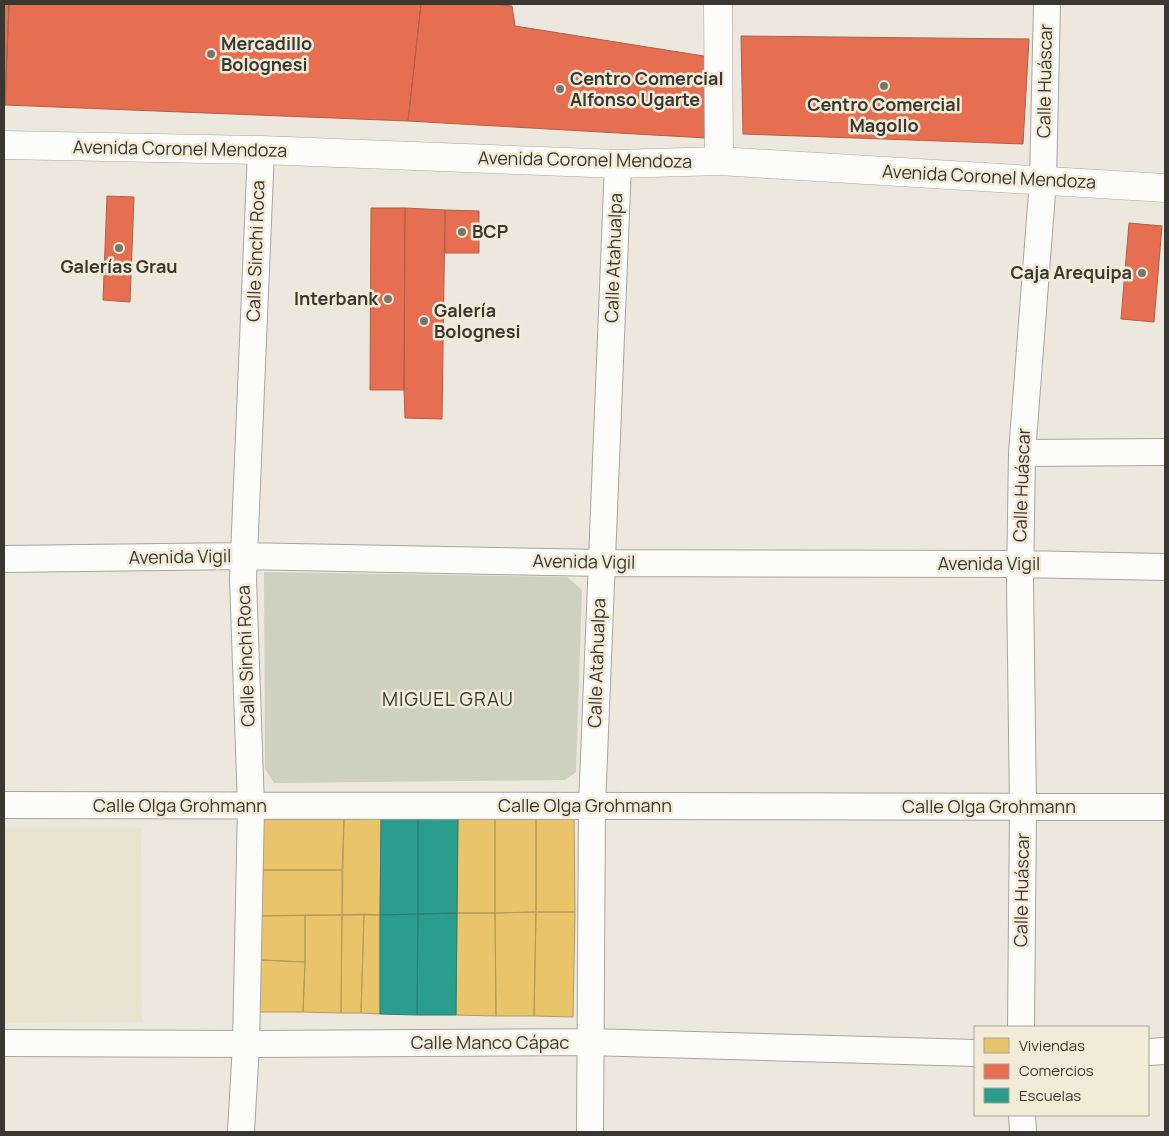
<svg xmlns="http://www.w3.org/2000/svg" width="1169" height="1136" viewBox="0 0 1169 1136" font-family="Manrope,sans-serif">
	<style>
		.built { fill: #eae3d0 }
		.green { fill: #ced1bd }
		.homes { fill: #e9c46a; stroke: #b49a59 }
		.shops { fill: #e76f51; stroke: #b35e47 }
		.schools { fill: #2a9d8f; stroke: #2f7e72 }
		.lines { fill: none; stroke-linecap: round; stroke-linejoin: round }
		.street-casing { stroke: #a8a59d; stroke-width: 28 }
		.secondary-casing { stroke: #a8a59d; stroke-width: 29 }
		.street { stroke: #fcfcfa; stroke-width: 26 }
		.secondary { stroke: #fcfcfa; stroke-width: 28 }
		.poi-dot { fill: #78756d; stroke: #f2ebd8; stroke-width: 2 }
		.labels { text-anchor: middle; stroke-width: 5; stroke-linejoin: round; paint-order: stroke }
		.poi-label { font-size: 18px; font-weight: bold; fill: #3a3730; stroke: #f2ebd8; text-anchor: start }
		.street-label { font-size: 18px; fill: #3a3730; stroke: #f2ebd8 }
		.neighbourhood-label { font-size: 19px; letter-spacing: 1px; fill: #3a3730; stroke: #f2ebd8 }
	</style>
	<rect width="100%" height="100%" fill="#ece8de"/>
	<!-- built -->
	<path class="built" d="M4,828H141L142,1022L4,1023Z"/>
	<!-- green -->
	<path class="green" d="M264,572L567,577L582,590L576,772L565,780L274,783L265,769Z"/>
	<!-- homes -->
	<path class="homes" d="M381,818L380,915H342L344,819Z
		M458,818H495V913H457Z
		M495,818H536V912L495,913Z
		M536,818H574L575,912H536Z
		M263,819H344L342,870H263Z
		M263,870H342V915L261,916Z
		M536,912H575L573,1017L534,1016Z
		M536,912L534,1016H496L495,913Z
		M457,913H495L496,1016L456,1015Z
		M364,914L361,1013H341L342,915Z
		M364,914L380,915V1014L361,1013Z
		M305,915V962L261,960V916Z
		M305,915H342L341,1013L303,1012L305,962Z
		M261,960L305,962L303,1012H259Z"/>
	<!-- shops -->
	<path class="shops" d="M4,4H9L5,105H4Z
		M9,4H421L408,121L5,105Z
		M421,4H493L512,6L515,26L710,57L706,138L408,121Z
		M741,36L1029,39L1023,144L743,134Z
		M107,196L134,197L130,302L103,300Z
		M371,208H405L404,390H370Z
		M405,208L445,210L442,419L405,418L404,390Z
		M445,210L479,211V253H445Z
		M1129,223L1162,226L1154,322L1121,319Z"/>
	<!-- schools -->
	<path class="schools" d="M381,818L418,819V914L380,915Z
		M458,818L457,913L418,914V819Z
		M457,913L456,1015H417L418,914Z
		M418,914L417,1015L380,1014V915Z"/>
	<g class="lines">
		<defs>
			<path id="street" d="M1022,453L1165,452
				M4,559L244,556L602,563L1020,564L1165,567
				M4,805L1165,807
				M1021,1027L1023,808L1020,581L1022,453L1043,180L1047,4
				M4,1043L246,1044L589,1042L975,1053
				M1148,1052L1165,1051
				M1022,1115L1023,1132
				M241,1132L246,1044L251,806L243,579L261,150
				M590,1132L592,806L618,164"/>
			<path id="secondary" d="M718,4L719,161
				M4,145L261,150L618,164L719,161L1165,188"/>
		</defs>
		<!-- street casing -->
		<use href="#street" class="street-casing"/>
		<!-- secondary casing -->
		<use href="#secondary" class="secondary-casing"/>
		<!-- street -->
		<use href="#street" class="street"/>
		<!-- secondary -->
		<use href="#secondary" class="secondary"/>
	</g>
	<!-- markers -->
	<g class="poi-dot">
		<circle cx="211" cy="54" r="5"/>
		<circle cx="884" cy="86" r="5"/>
		<circle cx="560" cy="89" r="5"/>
		<circle cx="462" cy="232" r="5"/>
		<circle cx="119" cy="248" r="5"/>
		<circle cx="1142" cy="273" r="5"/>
		<circle cx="388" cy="299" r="5"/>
		<circle cx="424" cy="321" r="5"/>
	</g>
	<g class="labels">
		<!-- poi labels -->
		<g class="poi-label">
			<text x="221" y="50">Mercadillo<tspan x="221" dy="21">Bolognesi</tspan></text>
			<text x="570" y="85">Centro Comercial<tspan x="570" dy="21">Alfonso Ugarte</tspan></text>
			<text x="884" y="111" text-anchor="middle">Centro Comercial<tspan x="884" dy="21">Magollo</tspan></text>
			<text x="472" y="238">BCP</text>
			<text x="119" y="273" text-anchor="middle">Galerías Grau</text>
			<text x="1132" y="279" text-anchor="end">Caja Arequipa</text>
			<text x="378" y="305" text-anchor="end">Interbank</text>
			<text x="434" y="317">Galería<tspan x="434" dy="21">Bolognesi</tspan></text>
		</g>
		<!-- street labels -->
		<g class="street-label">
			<text transform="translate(1045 81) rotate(-89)" y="6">Calle Huáscar</text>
			<text transform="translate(180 149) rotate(1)" y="6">Avenida Coronel Mendoza</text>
			<text transform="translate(585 160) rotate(1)" y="6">Avenida Coronel Mendoza</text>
			<text transform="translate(989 177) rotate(3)" y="6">Avenida Coronel Mendoza</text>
			<text transform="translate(256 251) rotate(-88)" y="6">Calle Sinchi Roca</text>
			<text transform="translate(614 258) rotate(-88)" y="6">Calle Atahualpa</text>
			<text transform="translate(1022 485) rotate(-88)" y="6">Calle Huáscar</text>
			<text transform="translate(180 557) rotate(-1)" y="6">Avenida Vigil</text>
			<text transform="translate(584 562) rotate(1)" y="6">Avenida Vigil</text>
			<text x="989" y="570">Avenida Vigil</text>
			<text transform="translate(246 656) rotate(-92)" y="6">Calle Sinchi Roca</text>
			<text transform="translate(597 663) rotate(-88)" y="6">Calle Atahualpa</text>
			<text x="180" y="812">Calle Olga Grohmann</text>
			<text x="585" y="812">Calle Olga Grohmann</text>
			<text x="989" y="813">Calle Olga Grohmann</text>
			<text transform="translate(1022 890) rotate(-89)" y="6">Calle Huáscar</text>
			<text x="490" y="1049">Calle Manco Cápac</text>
		</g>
		<!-- neighbourhood labels -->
		<g class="neighbourhood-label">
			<text x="448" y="706">MIGUEL GRAU</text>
		</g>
	</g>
	<!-- border -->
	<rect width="1169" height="1136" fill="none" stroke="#3a3730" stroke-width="10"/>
	<!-- legend -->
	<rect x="974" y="1026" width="175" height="90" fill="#f2ebd8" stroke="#a8a395"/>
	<rect x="984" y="1038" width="25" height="15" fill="#e9c46a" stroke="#a8a395"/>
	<text x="1019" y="1051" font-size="15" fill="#3a3730">Viviendas</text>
	<rect x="984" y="1064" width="25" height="15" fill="#e76f51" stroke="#a8a395"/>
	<text x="1019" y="1076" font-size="15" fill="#3a3730">Comercios</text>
	<rect x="984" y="1088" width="25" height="15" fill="#2a9d8f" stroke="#a8a395"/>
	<text x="1019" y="1101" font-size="15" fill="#3a3730">Escuelas</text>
</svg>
